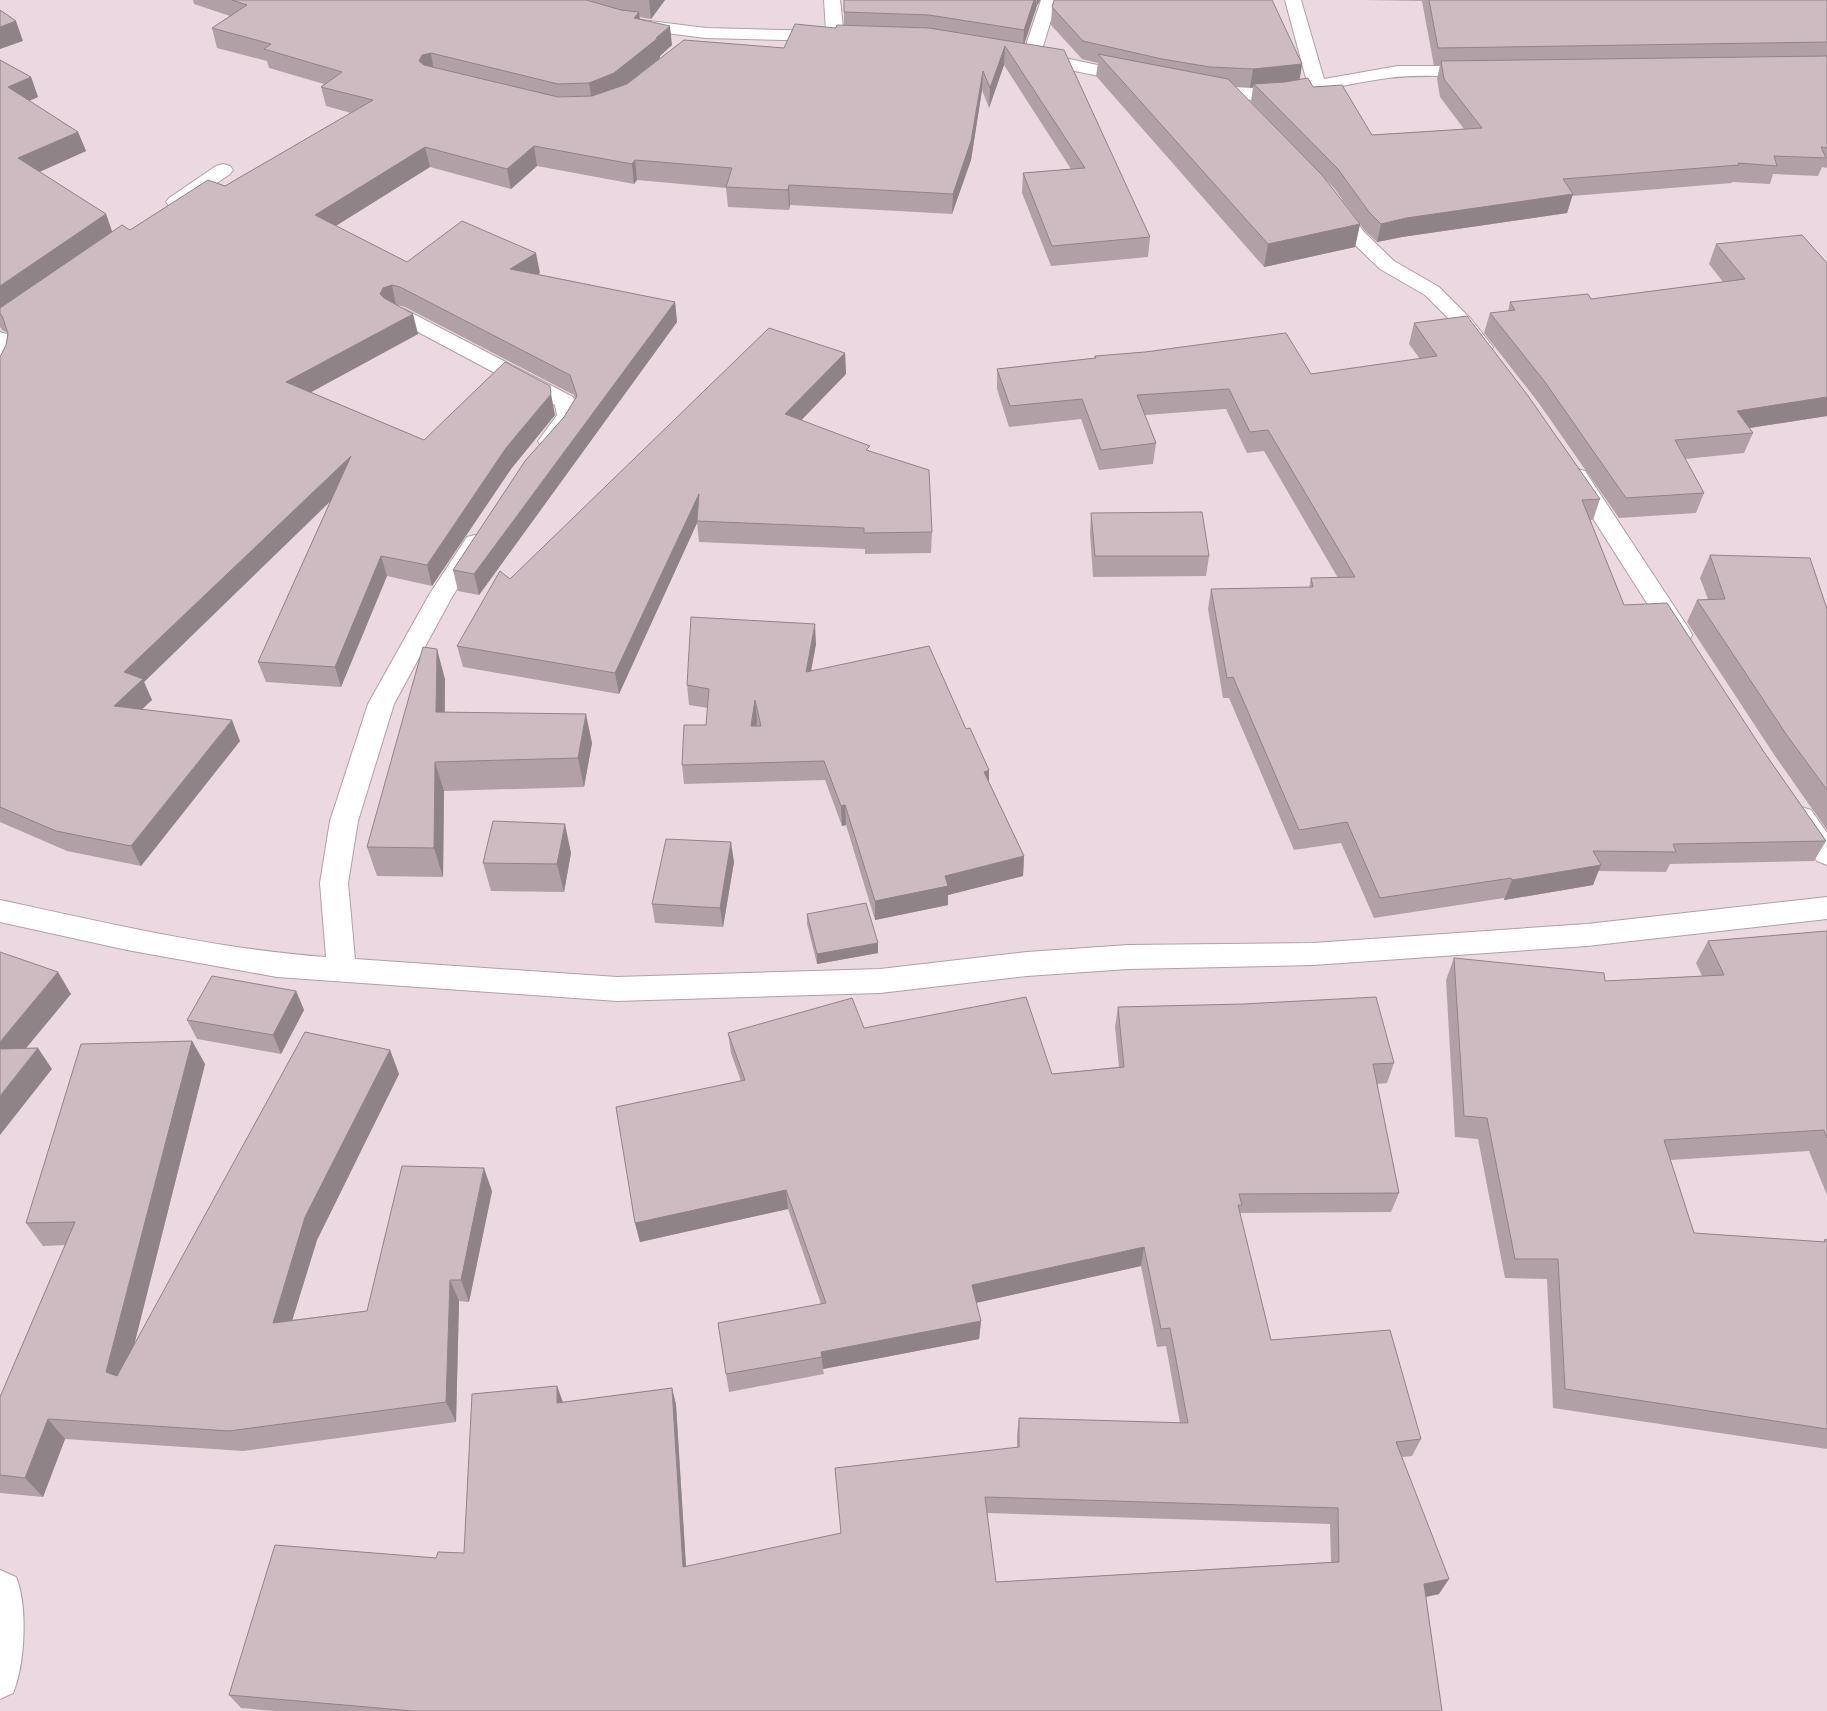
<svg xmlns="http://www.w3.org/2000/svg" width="1827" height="1711" viewBox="0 0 1827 1711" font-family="Ubuntu,sans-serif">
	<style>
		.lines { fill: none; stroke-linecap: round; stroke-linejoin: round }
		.street-casing { stroke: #b29fa6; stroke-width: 2 }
		.street { fill: #fff; fill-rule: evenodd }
		.wall { fill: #b1a1a7; fill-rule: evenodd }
		.shaded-wall { fill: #908388 }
		.building { fill: #cebbc2; stroke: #908388; fill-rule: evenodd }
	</style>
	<rect width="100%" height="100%" fill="#ecd8e0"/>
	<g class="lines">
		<defs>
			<path id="street" d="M824,0H840L844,36L841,40L828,41L706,38L634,29L628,28L625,24L628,20L634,19L706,28L826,31Z
				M1041,0H1057L1041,53L1140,74L1143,78L1140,82L1134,83L1025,61L1022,57Z
				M1285,0H1301L1324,79L1398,66H1476L1482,67L1485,71L1482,75L1476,76C1447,77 1417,74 1388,78C1326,86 1262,110 1200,95L1197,91L1200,87L1206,86L1253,88L1307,82Z
				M223,164L230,166L233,170L230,174L183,206L176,208L169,206L166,202L169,198L216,166Z
				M1335,199L1342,201L1364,232L1394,261L1439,287L1471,319L1493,347L1490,352L1482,353L1474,352L1457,327L1425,295L1380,269L1350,240L1325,205L1328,201Z
				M397,307L404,309L573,397L579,415L557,446L549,448L541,446L538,441L557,415L555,405L390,317L387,313L390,309Z
				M0,332L7,334C18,349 18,360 8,376L0,377Z
				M1577,469L1585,471L1689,629L1692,635L1689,641L1680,644L1671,641L1566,476L1569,471Z
				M475,535L483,537L487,543L452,597L394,704L358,821L348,883L355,959L617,977L880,969L1027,952L1128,945L1313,943L1587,924L1827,897V919L1587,946L1313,965L1128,969L1027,976L880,993L617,1001L277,977L127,950L0,922V900C107,923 216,949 326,957L320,883L330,821L368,704L429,595L467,537Z
				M1801,807L1811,810L1827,833V865L1817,861L1787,817L1791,810Z
				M0,1570L16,1577C28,1605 25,1665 13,1693L0,1699Z"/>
		</defs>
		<!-- street casing -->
		<use href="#street" class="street-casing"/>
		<!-- street -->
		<use href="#street" class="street"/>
	</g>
	<!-- wall -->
	<path class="wall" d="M193,0H665L651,19L639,17L640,19L672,45L660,56V58L626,85L784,48L844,25V0H1040L1036,7L1024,43L1150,237L1148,257L1051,266L1022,193L1023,173L1071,169L1004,65L989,108L982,90L971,160L952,214L790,205L789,210L728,207L726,188L637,180L634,184L537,166L511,189L430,167L336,226L407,262L540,273L537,274L675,302L677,322L479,595L458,591L453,570L564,417L575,399L574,395L405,307L398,305L418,334L311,392L424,440L555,415L511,469L432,586L387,576L341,687L266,682L258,662L330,502L144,682L152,700L141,710L240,741L141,866L67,851L0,822V357L6,345L8,334V333L2,330L0,327V60L31,77L38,97L29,101L78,132L86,151L39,172L106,214L112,232L130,230L225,186L351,113L326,106L321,87L324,84L269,68L267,61L217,48L212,28L230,16L194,4Z
		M1364,0H1827V168L1822,167L1818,176L1773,174L1770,184L1732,182V183L1572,196L1567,213L1402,237L1377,242L1365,231L1334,188L1251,102L1253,87H1236L1360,224L1355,247L1264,267L1096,76L1098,63L1082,59L1051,25L1052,7L1302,64L1300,79L1313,87L1372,135L1464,129L1440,97L1437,79L1440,65L1434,66L1422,1Z
		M1716,244L1827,263V416L1750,428L1753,433L1744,453L1685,459L1704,493L1696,513L1619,518L1538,402L1484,333L1490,313L1508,311L1510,302L1591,299L1723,282L1709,264Z
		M1414,323L1600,499L1593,520H1590L1624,605L1764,752L1826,841L1814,861L1670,864L1666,872L1598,871L1593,885L1504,900V898L1374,918L1341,843L1294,850L1229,698H1223L1208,609L1211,589L1309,588L1311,578H1338L1264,451L1247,453L1226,409L1145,415L1156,443L1153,464L1099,470L1081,419L1009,427L997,389V369L1094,358L1095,356L1311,374L1420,359L1409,344Z
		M845,353L846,374L801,420L870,451L932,532L931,553L865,554V549L699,542L697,523L619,694L463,667L457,646L510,579Z
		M1091,513L1209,556L1206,576L1093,577L1090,533Z
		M1710,555L1827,609V830L1775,756L1687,622L1697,600L1708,599L1700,578Z
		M816,644L811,671L989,782L1024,856L1023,876L948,895V905L875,920L846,825L842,826L825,780L684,784L682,765L706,725L708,708L689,705L687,685Z
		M445,679V712L592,743L584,787L444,791L443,877L377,876L367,847Z
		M571,853L564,892L491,891L483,863Z
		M734,862L723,927L655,923L652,904Z
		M807,914L878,943V953L817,964L807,924Z
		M1827,931V1195L1809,1151L1670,1160L1694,1233L1823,1242L1825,1239L1827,1240V1449L1553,1408L1547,1279L1505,1278L1478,1139L1455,1137L1446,980L1454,958L1605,981L1702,976L1696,963L1708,941Z
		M296,991L304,1010L281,1054L197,1039L187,1020Z
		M1118,1007L1394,1063L1387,1083L1377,1084L1399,1193L1391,1212L1240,1213L1271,1340L1421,1439L1412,1456L1402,1457L1439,1594L1426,1597L1442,1711H274L241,1708L229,1695L436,1558L464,1553L557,1386L563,1402L672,1388L676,1405L686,1567L841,1533L1017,1447V1435L1019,1418L1180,1423L1166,1346L1157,1347L1141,1266L976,1303L981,1321L979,1339L823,1369L824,1374L729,1392L726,1374L821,1304L788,1209L640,1242L635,1223L741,1081L731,1053L728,1033L864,1028L1052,1074L1119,1067L1115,1027ZM987,1513L1330,1524L1331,1562L996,1582Z
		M192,1041L205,1064L134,1345L390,1050L399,1074L317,1240L292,1320L367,1311L492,1191L469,1302L459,1301L456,1422L243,1451L65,1439L43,1497L0,1493V1397L65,1245L43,1246L26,1223Z"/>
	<!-- shaded-wall -->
	<path class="shaded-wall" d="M649,0H665L651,19Z
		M1034,0H1036V9L1023,48L1024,30Z
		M1037,0H1040L1036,8Z
		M639,12L641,31L634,18Z
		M16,21L23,41L0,49V27Z
		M670,26L672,45L660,56V58L616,92L592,102L589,83L656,38Z
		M1005,46L1004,65L989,108L990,88Z
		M431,53L434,72L424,80L419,61L422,55Z
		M1302,64L1299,82L1254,84L1253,87L1250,88L1253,69Z
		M983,71L982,90L971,160L952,214L953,194Z
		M31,77L38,97L15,107L8,87Z
		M78,132L86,151L26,178L18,158Z
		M534,146L537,166L511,189L507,169Z
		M425,147L430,167L321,235L315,215Z
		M635,160L637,180L634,184L632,164Z
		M789,185L790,205L789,210L788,190Z
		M1573,194L1567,213L1402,237L1377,242L1381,224L1406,218Z
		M106,214L113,234L0,312V286Z
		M1360,224L1355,247L1264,267L1268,244Z
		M536,253L540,273L514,289L510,269Z
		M392,285L396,305L386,314L380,294L383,288Z
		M675,302L677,322L479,595L474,574Z
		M413,314L418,334L293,402L286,382Z
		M845,353L846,374L787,435L785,414Z
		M551,394L555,415L511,469L432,586L427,565L506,448Z
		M1827,397V416L1729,431L1737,411Z
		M351,456L356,476L144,682L152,700L123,727L114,706L124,672Z
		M699,494L697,523L619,694L615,673Z
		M381,556L387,576L341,687L335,667Z
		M815,624L816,644L807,692L806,672Z
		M437,649L445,679L444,742L436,712Z
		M755,700L757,720L753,746L751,726Z
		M586,714L592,743L584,787L578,758Z
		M232,720L240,741L141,866L131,846Z
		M435,762L444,791L443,877L434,848Z
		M989,770V790L984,772Z
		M845,805L846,825L842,826L841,806Z
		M565,824L571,853L564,892L557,864Z
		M731,842L734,862L723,927L720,908Z
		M1024,856L1023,876L948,895V905L875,920V901L945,876Z
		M1601,865L1593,885L1504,900L1512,880Z
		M878,943V953L817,964V954Z
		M58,972L71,994L8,1070L0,1058V1042Z
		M296,991L304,1010L281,1054L273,1035Z
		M192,1041L205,1064L122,1393L106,1372Z
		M38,1048L52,1069L0,1135V1096Z
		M390,1050L399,1074L317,1240L285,1344L273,1323L305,1217Z
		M484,1168L492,1191L469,1302L461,1280Z
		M786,1190L788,1209L640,1242L635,1223Z
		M1144,1247L1141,1266L971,1304L972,1285Z
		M450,1280L459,1301L456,1422L446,1402Z
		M981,1321L979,1339L823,1369L821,1352Z
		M557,1386L563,1403H557Z
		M672,1388L676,1405L687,1583L683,1567Z
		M48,1419L65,1439L43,1497L25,1478Z
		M1449,1579L1439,1594L1415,1599L1424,1584Z"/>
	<!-- building -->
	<path class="building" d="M232,0H586L621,10L639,12L634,18L670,26L656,38H658L614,73L589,83L558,84L431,53L422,55L419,61L424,65L558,97L592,96L627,84L684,40L784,48L795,24L836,28L837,25L929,28L1064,50L1150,237L1052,246L1023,173L1085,168L1005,46L990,88L983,71L971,141L953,194L789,185L788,190L726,187L732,168L635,160L632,164L534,146L507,169L425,147L315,215L407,262L462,221L536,253L510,269L675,302L474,574L453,570L525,461L564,417L577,396L570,375L400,287L392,285L383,288L380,294L384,298L413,314L286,382L424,440L505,362L550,386L551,394L506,448L427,565L381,556L335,667L258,662L351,456L124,672L143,679L114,706L232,720L131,846L56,831L0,807V357L6,345L8,334L3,318L0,313V308L122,225L130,230L208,180L225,186L373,100L321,87L342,72L264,49L271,44L212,28L247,5Z
		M844,0H1034L1024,30L929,15L844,12Z
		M1054,0H1272L1302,64L1253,69L1210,67L1162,59L1083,41L1052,7Z
		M1429,0H1827V42L1438,48Z
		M0,10L16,21L0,27Z
		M1098,54L1228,79L1322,175L1360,224L1268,244Z
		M1827,56V148L1821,147L1826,158L1774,156L1777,166L1738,163L1739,165L1563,179L1573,194L1406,218L1381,224L1369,212L1338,169L1254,84L1285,82L1308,78L1313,87L1342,85L1372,135L1482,128L1444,79L1441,61Z
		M0,60L31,77L8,87L78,132L18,158L106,214L0,286Z
		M1802,235L1827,263V397L1737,411L1753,433L1675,440L1704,493L1626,498L1545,382L1490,313L1515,310L1510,302L1588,294L1591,299L1745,279L1716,244Z
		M1467,316L1526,393L1600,499L1582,500L1624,605L1667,603L1764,752L1826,841L1673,844L1676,852L1593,851L1601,865L1512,880L1511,878L1380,898L1347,822L1299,830L1233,677L1227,678L1211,589L1313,587L1311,578L1355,577L1268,430L1250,432L1229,389L1137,395L1156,443L1101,450L1082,399L1010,406L997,369L1096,358L1095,356L1145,352L1286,333L1311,374L1437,356L1414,323Z
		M769,328L845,353L785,414L870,446L866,450L929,470L932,532L864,533V528L697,521L699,494L615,673L457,646L500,571L510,579Z
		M1202,512L1209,556H1095L1091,513Z
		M1710,555L1810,558L1827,609V790L1786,734L1697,600L1725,599Z
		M691,617L815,624L806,672L929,646L966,729L970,728L989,770L984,772L1024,856L945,876L948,886L875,901L845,805L841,806L824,761L682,765L684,725H706L709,689L687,685ZM755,700L761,726H751Z
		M423,647L437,649L436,712L586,714L578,758L435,762L434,848L367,847Z
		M493,821L565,824L557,864L483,863Z
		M666,839L731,842L720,908L652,904Z
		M866,903L878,943L817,954L807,914Z
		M1827,931V1138L1824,1130L1664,1140L1694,1233L1825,1242V1239L1827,1240V1429L1565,1389L1558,1259H1515L1487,1118L1464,1116L1454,958L1604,973L1605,981L1724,975L1708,941Z
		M0,952L58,972L0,1042Z
		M212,976L296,991L273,1035L187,1020Z
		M1026,997L1052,1074L1124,1067L1118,1007L1243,1004L1376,997L1394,1063L1373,1064L1399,1193L1239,1194L1242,1205H1238L1271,1340L1390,1330L1421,1439L1396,1442L1449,1579L1424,1584L1442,1711H413L229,1695L275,1545L436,1558L438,1552L464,1553L472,1394L557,1386V1403L672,1388L683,1567L841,1533L835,1468L1019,1447V1418L1188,1423L1170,1328L1161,1329L1144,1247L972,1285L981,1321L821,1352L822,1357L726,1374L718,1323L826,1303L786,1190L635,1223L616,1107L745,1080L728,1033L852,998L864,1028ZM985,1497L1338,1508L1339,1562L996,1582Z
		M305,1032L390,1050L305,1217L273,1323L367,1311L402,1166L484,1168L461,1280H450L446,1402L229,1431L48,1419L25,1478L0,1475V1397L75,1222L26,1223L81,1044L192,1041L106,1372L117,1376Z
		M38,1048L0,1096V1049Z"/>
</svg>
